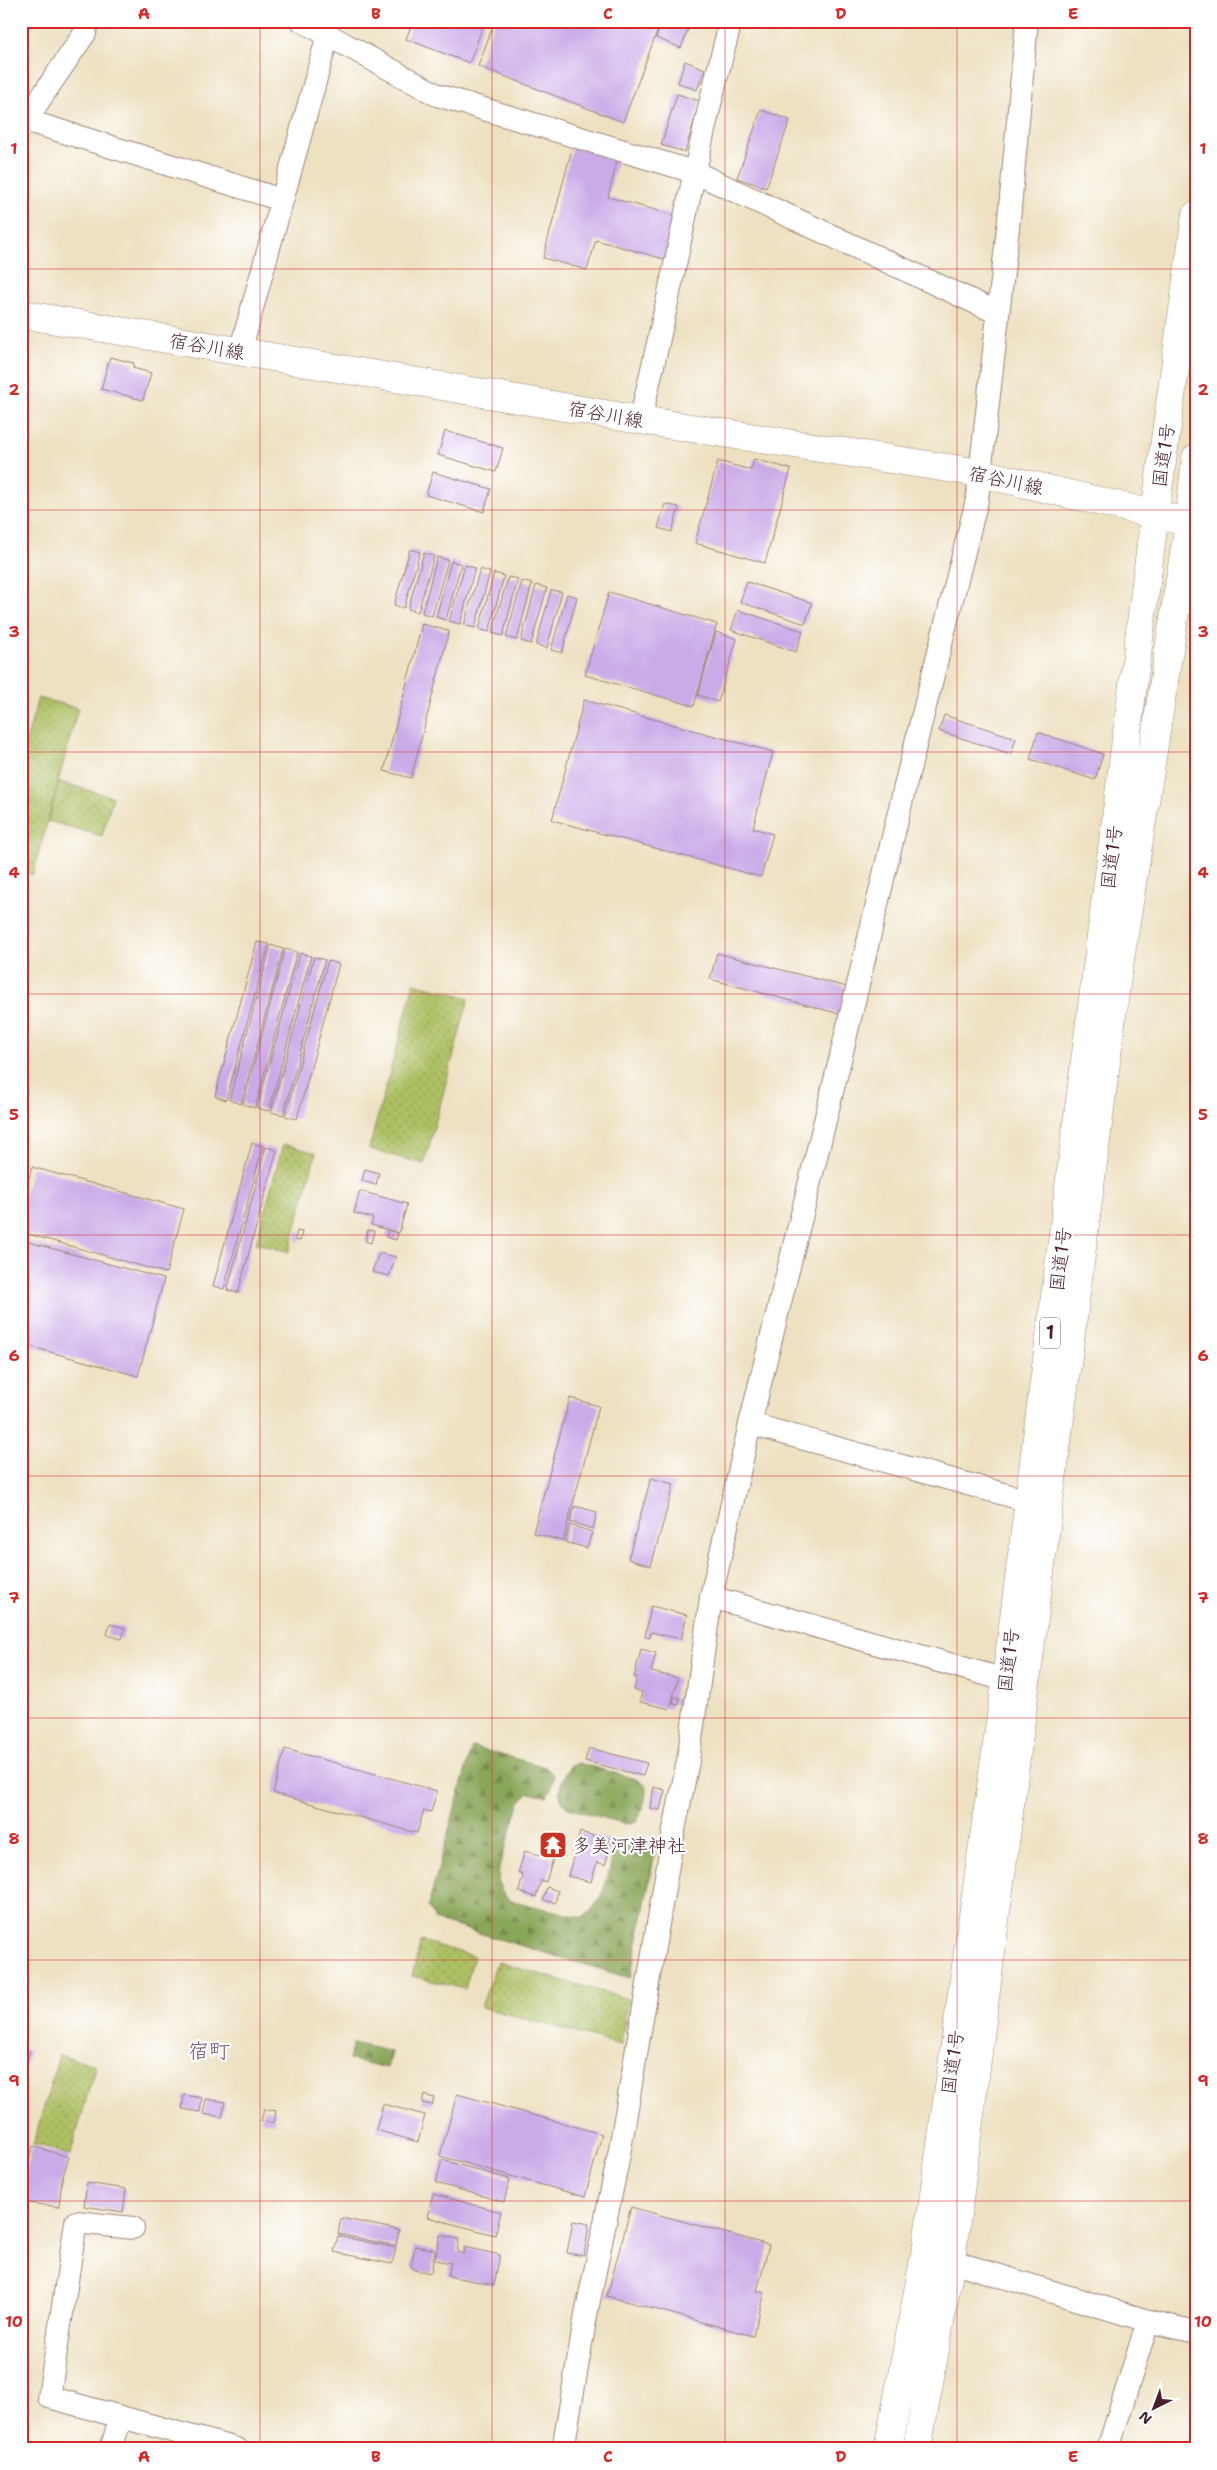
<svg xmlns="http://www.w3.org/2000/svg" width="1217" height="2470" viewBox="0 0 1217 2470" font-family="'Shantell Sans','Klee One',sans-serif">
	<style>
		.grass { fill: url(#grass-dots); stroke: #7c7047 }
		.forest { fill: url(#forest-firs); stroke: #6a6242 }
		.building { fill: #caabe8 }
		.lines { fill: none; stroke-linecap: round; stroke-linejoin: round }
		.street-casing { stroke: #9c8076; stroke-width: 24 }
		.secondary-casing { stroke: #9c8076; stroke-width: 29 }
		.highway-casing { stroke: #9c8076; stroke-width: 29 }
		.street { stroke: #fff; stroke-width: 22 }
		.secondary { stroke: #fff; stroke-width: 28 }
		.highway { stroke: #fff; stroke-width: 28 }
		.grid { fill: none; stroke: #d62828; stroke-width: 1; stroke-opacity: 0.55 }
		.labels { text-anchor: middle; stroke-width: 4.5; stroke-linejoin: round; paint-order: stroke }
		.shield { fill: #fff; stroke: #80626b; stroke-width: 1 }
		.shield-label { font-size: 18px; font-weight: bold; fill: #4a1f2b }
		.street-label { font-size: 19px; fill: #4a1f2b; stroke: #fff }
		.poi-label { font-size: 19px; fill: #4a1f2b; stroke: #fff; text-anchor: start }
		.quarter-label { font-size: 21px; fill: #77506d; stroke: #fff }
		.neatline { fill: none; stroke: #d62828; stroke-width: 2 }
		.grid-label { font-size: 16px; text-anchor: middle; font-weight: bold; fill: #d62828 }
	</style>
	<defs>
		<pattern id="grass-dots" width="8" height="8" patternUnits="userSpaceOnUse" patternTransform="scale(1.25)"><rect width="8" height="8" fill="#adc063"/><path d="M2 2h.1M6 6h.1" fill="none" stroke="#8f9b52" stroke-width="1.8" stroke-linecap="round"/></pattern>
		<pattern id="forest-firs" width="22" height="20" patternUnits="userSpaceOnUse" patternTransform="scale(1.25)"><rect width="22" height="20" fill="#8aa659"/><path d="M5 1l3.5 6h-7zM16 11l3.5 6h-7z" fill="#73874a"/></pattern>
	</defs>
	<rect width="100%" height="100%" fill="#fff"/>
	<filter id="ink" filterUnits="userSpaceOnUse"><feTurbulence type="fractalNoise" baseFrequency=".02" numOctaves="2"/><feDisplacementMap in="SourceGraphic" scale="10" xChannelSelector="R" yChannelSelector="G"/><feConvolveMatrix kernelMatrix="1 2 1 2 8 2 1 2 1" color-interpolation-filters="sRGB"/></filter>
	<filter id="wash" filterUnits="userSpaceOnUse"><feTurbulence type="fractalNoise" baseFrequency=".0096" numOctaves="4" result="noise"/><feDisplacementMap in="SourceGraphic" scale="20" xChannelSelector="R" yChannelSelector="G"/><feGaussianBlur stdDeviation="1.12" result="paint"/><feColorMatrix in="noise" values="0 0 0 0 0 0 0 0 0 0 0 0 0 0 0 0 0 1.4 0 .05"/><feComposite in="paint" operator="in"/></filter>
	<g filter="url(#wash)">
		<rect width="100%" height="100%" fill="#ede1c1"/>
		<!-- grass -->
		<path class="grass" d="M38,698L78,708L33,875L21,872V760Z
			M59,782L113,797L102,836L48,821Z
			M414,983L469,998L424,1164L369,1149Z
			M283,1144L316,1153L289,1252L256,1243Z
			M421,1941L474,1956L465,1989L412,1976Z
			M497,1962L628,1999L621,2045L481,2007Z
			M59,2055L96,2065L70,2156L40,2145H33Z"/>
		<!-- forest -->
		<path class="forest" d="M472,1747L546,1767L554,1776L551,1789L546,1796L529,1793L520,1802L499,1867L498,1881L501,1891L509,1900L583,1918C606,1901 609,1869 616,1842L655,1853L630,1978L435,1920L428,1906Z
			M579,1763L636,1779C639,1781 642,1782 644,1784C650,1791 641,1814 637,1821L626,1824L568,1808C553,1797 562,1777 571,1765Z
			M353,2043L392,2052L387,2068L349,2059Z"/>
		<g id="blocks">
			<!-- building -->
			<path class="building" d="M413,21H485L469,63L406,39Z
				M495,21H661L623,122L478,66Z
				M663,21H691L681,48L656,38Z
				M685,61L705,69L697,90L678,83Z
				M677,94L700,101L685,152L661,145Z
				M761,110L790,120L766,188L737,178Z
				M573,145L618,158L608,197L677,216L664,259L596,240L587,270L543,258Z
				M110,357L134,363L133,368L151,373L143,400L101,389Z
				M445,431L503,448L496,472L438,455Z
				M754,459L791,469L765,563L695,543L718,461L751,470Z
				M433,472L491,489L484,512L426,495Z
				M665,504L679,507L672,532L658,528Z
				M410,549L420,552L404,608L394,605Z
				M424,553L434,556L418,612L408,609Z
				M437,557L448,560L432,616L422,613Z
				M451,561L461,564L446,620L436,617Z
				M465,565L475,568L460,624L449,621Z
				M480,569L490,572L475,628L464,625Z
				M494,573L504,576L489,632L479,629Z
				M508,577L518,579L503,636L492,633Z
				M522,581L532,584L517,640L506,637Z
				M747,582L812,603L805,624L740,602Z
				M536,585L547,588L531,644L521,641Z
				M551,590L562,592L547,648L536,645Z
				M609,592L717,624L694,706L585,675Z
				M567,594L577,597L562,653L551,650Z
				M738,610L803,631L796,652L731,630Z
				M422,624L449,631L411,778L384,771Z
				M716,632L737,639L718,702L698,695Z
				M584,700L773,752L753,828L773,834L761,877L552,820Z
				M944,715L1016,738L1011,754L939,731Z
				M1038,732L1103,754L1095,780L1030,759Z
				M257,942L269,944L226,1100L215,1096Z
				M271,945L283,949L241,1104L229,1100Z
				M285,949L297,952L255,1108L243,1104Z
				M300,953L311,956L269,1111L257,1108Z
				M717,953L847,987L840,1014L710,979Z
				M314,957L325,960L283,1115L271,1112Z
				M328,961L339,964L297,1119L285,1116Z
				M252,1143L263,1146L224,1289L213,1286Z
				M266,1147L277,1150L238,1293L227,1290Z
				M32,1167L184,1209L166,1273L21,1232V1208Z
				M365,1169L379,1173L376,1185L362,1181Z
				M360,1191L407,1204L399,1233L371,1225L373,1218L354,1213Z
				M368,1230L374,1231L371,1243L365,1241Z
				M388,1230L398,1233L396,1240L386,1237Z
				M297,1231L302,1232L300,1241L295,1240Z
				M21,1240L164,1279L138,1376L21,1344Z
				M379,1253L396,1257L389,1276L372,1272Z
				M570,1398L599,1406L563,1541L533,1533Z
				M651,1478L674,1484L651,1566L628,1559Z
				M575,1506L597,1512L593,1529L570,1522Z
				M570,1525L592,1532L587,1548L565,1542Z
				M651,1606L687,1615L681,1639L651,1632L650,1638L645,1637Z
				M110,1624L125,1628L122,1639L107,1635Z
				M641,1649L656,1653L651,1672L678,1678L670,1709L640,1702L642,1692L634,1690L637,1677H634Z
				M674,1697L680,1698L679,1705L673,1704Z
				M589,1748L647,1763L643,1776L585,1761Z
				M285,1749L437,1791L431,1812L424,1810L417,1833L273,1793Z
				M654,1787L665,1790L660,1810L650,1808Z
				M580,1832L612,1841L605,1865L597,1862L591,1882L568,1876Z
				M525,1851L553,1859L546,1882L541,1880L536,1897L519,1892L523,1875L518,1873Z
				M547,1887L558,1891L555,1903L543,1900Z
				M21,2049L30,2051L26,2064L21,2063Z
				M457,2094L602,2134L585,2197L440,2156Z
				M184,2095L202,2098L200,2112L182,2109Z
				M424,2095L434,2098L432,2105L422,2103Z
				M206,2099L225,2102L222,2117L203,2114Z
				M383,2104L425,2115L418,2142L376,2130Z
				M264,2109L276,2111L274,2123L261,2121Z
				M33,2146L69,2157L62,2179L59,2207L21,2202V2174H25Z
				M442,2160L510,2179L504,2202L436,2183Z
				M87,2183L126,2189L123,2212L84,2206Z
				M433,2194L501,2212L495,2235L427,2217Z
				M631,2207L769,2245L757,2291L765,2293L753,2336L607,2296Z
				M341,2218L399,2230L396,2246L338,2234Z
				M573,2221L589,2224L584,2256L567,2253Z
				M440,2235L459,2239L457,2252L464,2254L465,2247L500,2255L494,2285L448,2276L451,2263L435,2260Z
				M338,2236L396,2248L392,2264L334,2252Z
				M415,2246L435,2250L431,2273L414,2270L411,2266Z"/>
		</g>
	</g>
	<g filter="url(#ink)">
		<use href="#blocks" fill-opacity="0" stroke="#9c8076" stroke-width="1"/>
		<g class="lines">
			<defs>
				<path id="street" d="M302,21L328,35
					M25,120L282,200
					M21,127L85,33L87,21
					M240,352L328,35L437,95L694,172L998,313
					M640,420C673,288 695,153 731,21
					M750,1424L1029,1501
					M711,1597L1006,1680
					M951,2261L1148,2321L1196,2332
					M121,2417L237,2449
					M111,2449L121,2417L49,2397L76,2222L133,2228
					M563,2449L586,2315L619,2155L673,1835L688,1761L711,1597L750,1424L841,1056L907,778L977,500L1009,219L1027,21
					M1108,2449L1148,2321"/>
				<path id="secondary" d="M21,314L640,420L980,473L1196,524"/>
				<path id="highway" d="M888,2449L927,2244L1006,1680L1155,513L1196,215
					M917,2449L951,2261L1116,985L1189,523L1196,458"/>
			</defs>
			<!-- street casing -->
			<use href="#street" class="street-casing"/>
			<!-- secondary casing -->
			<use href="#secondary" class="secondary-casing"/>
			<!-- highway casing -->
			<use href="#highway" class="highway-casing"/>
			<!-- street -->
			<use href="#street" class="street"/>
			<!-- secondary -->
			<use href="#secondary" class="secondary"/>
			<!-- highway -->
			<use href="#highway" class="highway"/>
		</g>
	</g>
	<!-- grid -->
	<path class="grid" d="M260,21V2449M492,21V2449M725,21V2449M957,21V2449M21,269H1196M21,510H1196M21,752H1196M21,994H1196M21,1235H1196M21,1476H1196M21,1718H1196M21,1960H1196M21,2201H1196"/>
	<!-- icons -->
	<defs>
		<symbol id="temple-square" viewBox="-11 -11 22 22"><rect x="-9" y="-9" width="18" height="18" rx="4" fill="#c8321e" stroke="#fff"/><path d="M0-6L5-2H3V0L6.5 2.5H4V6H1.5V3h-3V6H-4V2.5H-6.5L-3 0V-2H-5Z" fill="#fff"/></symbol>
	</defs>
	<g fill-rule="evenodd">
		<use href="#temple-square" x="537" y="1829" width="32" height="32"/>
	</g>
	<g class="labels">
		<!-- shield labels -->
		<rect class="shield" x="1040" y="1317.5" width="20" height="31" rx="4"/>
		<g class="shield-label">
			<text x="1050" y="1339">1</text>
		</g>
		<!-- street labels -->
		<g class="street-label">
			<text transform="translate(207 346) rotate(10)" y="7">宿谷川線</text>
			<text transform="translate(606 414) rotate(10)" y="7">宿谷川線</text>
			<text transform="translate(1163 455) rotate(-82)" y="7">国道1号</text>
			<text transform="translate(1006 480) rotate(12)" y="7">宿谷川線</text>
			<text transform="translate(1111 857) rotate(-83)" y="7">国道1号</text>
			<text transform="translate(1060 1259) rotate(-83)" y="7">国道1号</text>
			<text transform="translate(1008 1660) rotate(-83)" y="7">国道1号</text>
			<text transform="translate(952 2062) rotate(-82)" y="7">国道1号</text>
		</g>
		<!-- poi labels -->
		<g class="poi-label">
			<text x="572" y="1852">多美河津神社</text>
		</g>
		<!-- quarter labels -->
		<g class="quarter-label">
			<text x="209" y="2058">宿町</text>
		</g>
	</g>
	<!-- margin -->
	<rect width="1217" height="2470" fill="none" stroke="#fff" stroke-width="55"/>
	<!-- north arrow -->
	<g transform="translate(1154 2408) rotate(222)" stroke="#ffffff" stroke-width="4" paint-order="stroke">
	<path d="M0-4L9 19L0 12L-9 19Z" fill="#4a1f2b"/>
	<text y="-8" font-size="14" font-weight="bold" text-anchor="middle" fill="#4a1f2b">N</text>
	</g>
	<rect x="28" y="28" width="1162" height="2414" class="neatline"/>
	<g class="grid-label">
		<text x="144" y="19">A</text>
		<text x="376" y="19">B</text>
		<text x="608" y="19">C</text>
		<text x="841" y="19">D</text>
		<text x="1073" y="19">E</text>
		<text x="14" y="154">1</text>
		<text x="1203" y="154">1</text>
		<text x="14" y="395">2</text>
		<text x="1203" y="395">2</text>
		<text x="14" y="637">3</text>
		<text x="1203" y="637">3</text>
		<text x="14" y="878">4</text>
		<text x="1203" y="878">4</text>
		<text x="14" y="1120">5</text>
		<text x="1203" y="1120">5</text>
		<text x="14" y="1361">6</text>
		<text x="1203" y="1361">6</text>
		<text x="14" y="1603">7</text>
		<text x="1203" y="1603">7</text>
		<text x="14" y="1844">8</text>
		<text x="1203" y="1844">8</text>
		<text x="14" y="2086">9</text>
		<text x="1203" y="2086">9</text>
		<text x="14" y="2327">10</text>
		<text x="1203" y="2327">10</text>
		<text x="144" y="2462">A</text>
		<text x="376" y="2462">B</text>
		<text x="608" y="2462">C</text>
		<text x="841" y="2462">D</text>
		<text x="1073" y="2462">E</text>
	</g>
</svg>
